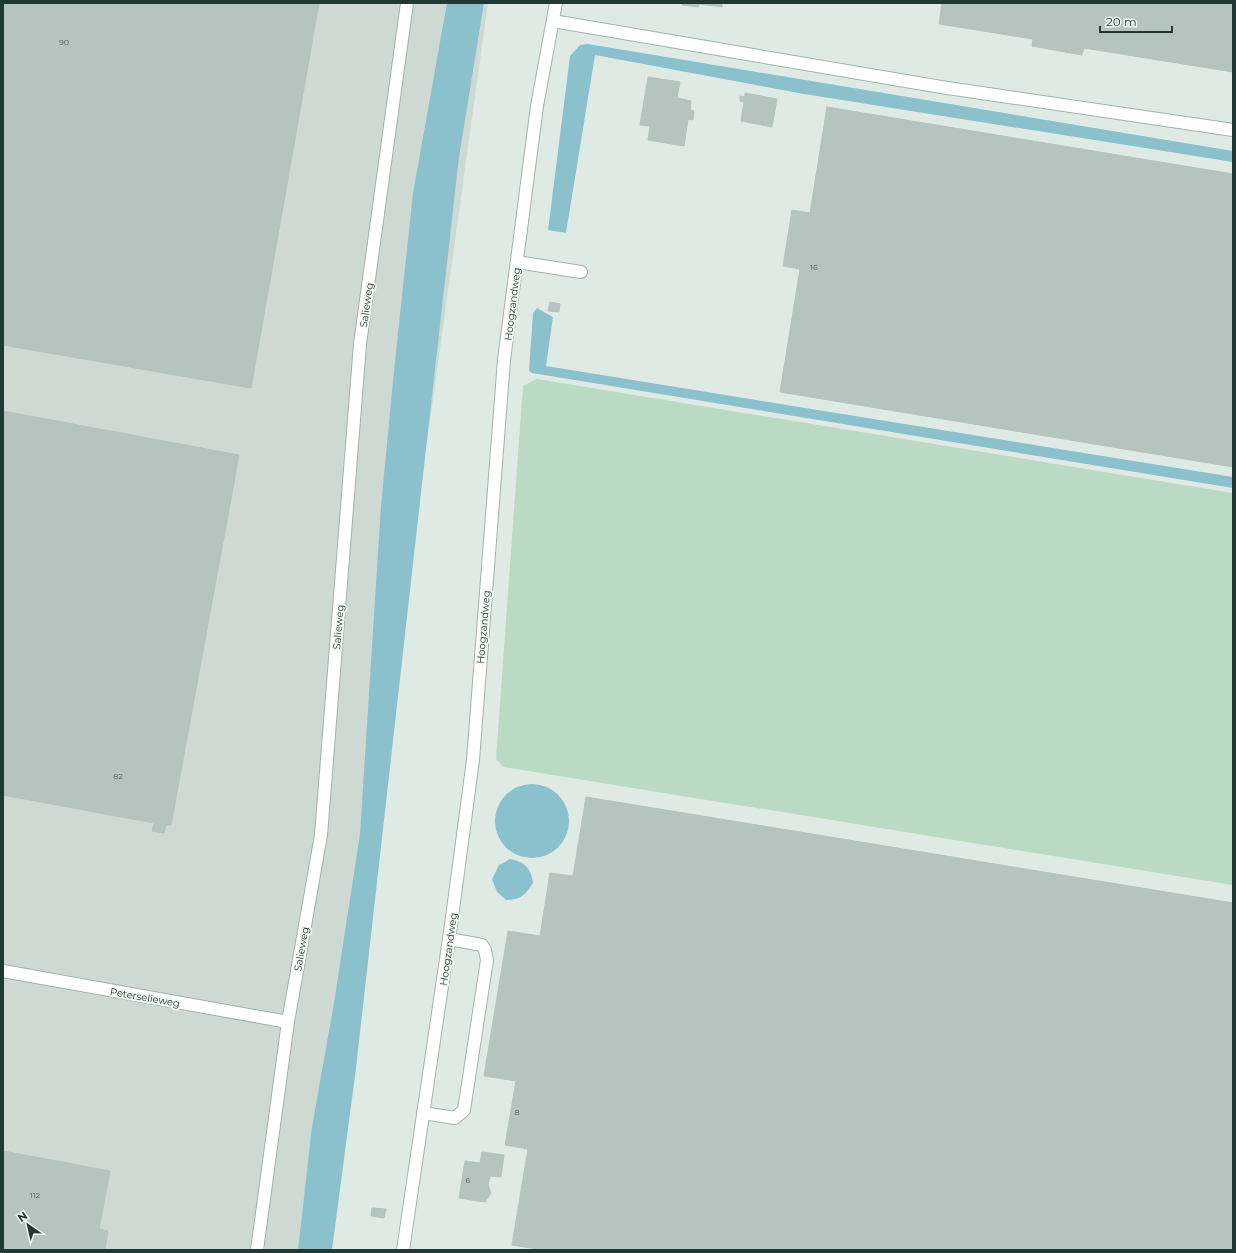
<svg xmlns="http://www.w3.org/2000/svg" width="1236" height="1253" viewBox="0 0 1236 1253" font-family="Montserrat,sans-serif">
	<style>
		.built { fill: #ced9d4 }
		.green { fill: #badac3 }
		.water { fill: #8bc1cc }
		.building { fill: #b5c4be; stroke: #b3c3bc }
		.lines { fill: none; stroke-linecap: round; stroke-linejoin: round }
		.service-casing { stroke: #a3b1ac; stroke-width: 14 }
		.minor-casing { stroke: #a3b1ac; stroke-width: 14 }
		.service { stroke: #fff; stroke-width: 12 }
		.minor { stroke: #fff; stroke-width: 12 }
		.labels { text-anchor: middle; stroke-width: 4; stroke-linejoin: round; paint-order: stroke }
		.number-label { font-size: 8px; fill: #475c56 }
		.street-label { font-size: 10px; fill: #223933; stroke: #f0f7f3 }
	</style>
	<rect width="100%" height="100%" fill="#e0eae5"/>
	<!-- built -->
	<path class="built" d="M3,3H488L315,1250H3Z"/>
	<!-- green -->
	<path class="green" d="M537,379L1233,493V885L503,767L496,759L523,386Z"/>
	<!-- water -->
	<path class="water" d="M447,3H484L459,157L356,1068L332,1250H298L312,1127L334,1003L360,834L381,506L394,371L413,193Z
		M588,44L1233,151V162L804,94L595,55L566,233L548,230L570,56L580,45Z
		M537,308L553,317L546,366L1233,477V488L532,373L529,371L533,313Z
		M495 821a37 37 0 1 1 74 0a37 37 0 1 1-74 0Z
		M510,859C525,862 531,868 533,883C526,895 520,900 506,900L497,892L492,879L499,865Z"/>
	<!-- building -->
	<path class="building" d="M3,3H319L251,388L3,345Z
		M682,3H722V7L699,4L698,7L682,5Z
		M942,3H1233V72L1084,48L1082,55L1032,46L1033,39L939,24Z
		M648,77L680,82L677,98L691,101L690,110L694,111L693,120L688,119L684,146L648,140L650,126L640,125Z
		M745,93L777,99L772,127L741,121L744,102L740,101V96L745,97Z
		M827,107L1233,174V467L780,392L800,269L783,266L792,210L810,213Z
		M550,302L560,304L559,312L548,311Z
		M3,411L239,455L171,825H166L164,833L152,831L154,823L3,795Z
		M586,797L1233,903V1250H545L512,1245L528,1149L505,1145L516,1081L484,1076L508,931L540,936L550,873L573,876Z
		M3,1151L110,1171L99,1229L108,1231L105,1250H3Z
		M482,1152L504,1155L501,1177L490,1176L488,1185L491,1193L485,1202L459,1198L465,1161L480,1163Z
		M372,1208L386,1209L384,1218L371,1216Z"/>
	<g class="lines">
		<defs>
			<path id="service" d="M553,21L941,87L1233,130
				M517,262L581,272
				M423,1113L455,1118L464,1110L487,960L485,950L482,945L449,939"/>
			<path id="minor" d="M3,971L288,1022
				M257,1250L288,1022L321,835L360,344L407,3
				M403,1250L450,932L473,760L504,360L537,106L556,3"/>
		</defs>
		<!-- service casing -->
		<use href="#service" class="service-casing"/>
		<!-- minor casing -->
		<use href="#minor" class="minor-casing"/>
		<!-- service -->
		<use href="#service" class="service"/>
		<!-- minor -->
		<use href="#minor" class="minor"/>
	</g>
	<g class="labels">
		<!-- number labels -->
		<g class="number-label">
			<text x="64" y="45">90</text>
			<text x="814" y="270">16</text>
			<text x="118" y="779">82</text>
			<text x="517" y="1115">8</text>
			<text x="468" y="1183">6</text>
			<text x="35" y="1198">112</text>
		</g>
		<!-- street labels -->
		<g class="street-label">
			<text transform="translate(512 304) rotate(-83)" y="4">Hoogzandweg</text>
			<text transform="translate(366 305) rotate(-82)" y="4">Salieweg</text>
			<text transform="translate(338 627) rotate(-85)" y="4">Salieweg</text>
			<text transform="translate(483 627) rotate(-85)" y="4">Hoogzandweg</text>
			<text transform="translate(301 949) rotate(-80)" y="4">Salieweg</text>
			<text transform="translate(448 949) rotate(-82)" y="4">Hoogzandweg</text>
			<text transform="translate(145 997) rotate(10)" y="4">Peterselieweg</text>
		</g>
	</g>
	<!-- border -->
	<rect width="1236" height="1253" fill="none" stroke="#223933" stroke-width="8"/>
	<!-- north arrow -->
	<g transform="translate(28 1225) rotate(326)" stroke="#f0f7f3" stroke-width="3" paint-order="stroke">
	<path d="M0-3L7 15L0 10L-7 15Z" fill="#223933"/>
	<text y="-6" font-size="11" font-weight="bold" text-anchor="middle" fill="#223933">N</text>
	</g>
	<!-- scale -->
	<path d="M1100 26v6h72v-6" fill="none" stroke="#223933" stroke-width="2"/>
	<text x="1106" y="26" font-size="12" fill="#223933" stroke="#f0f7f3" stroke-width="3" paint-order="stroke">20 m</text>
</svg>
